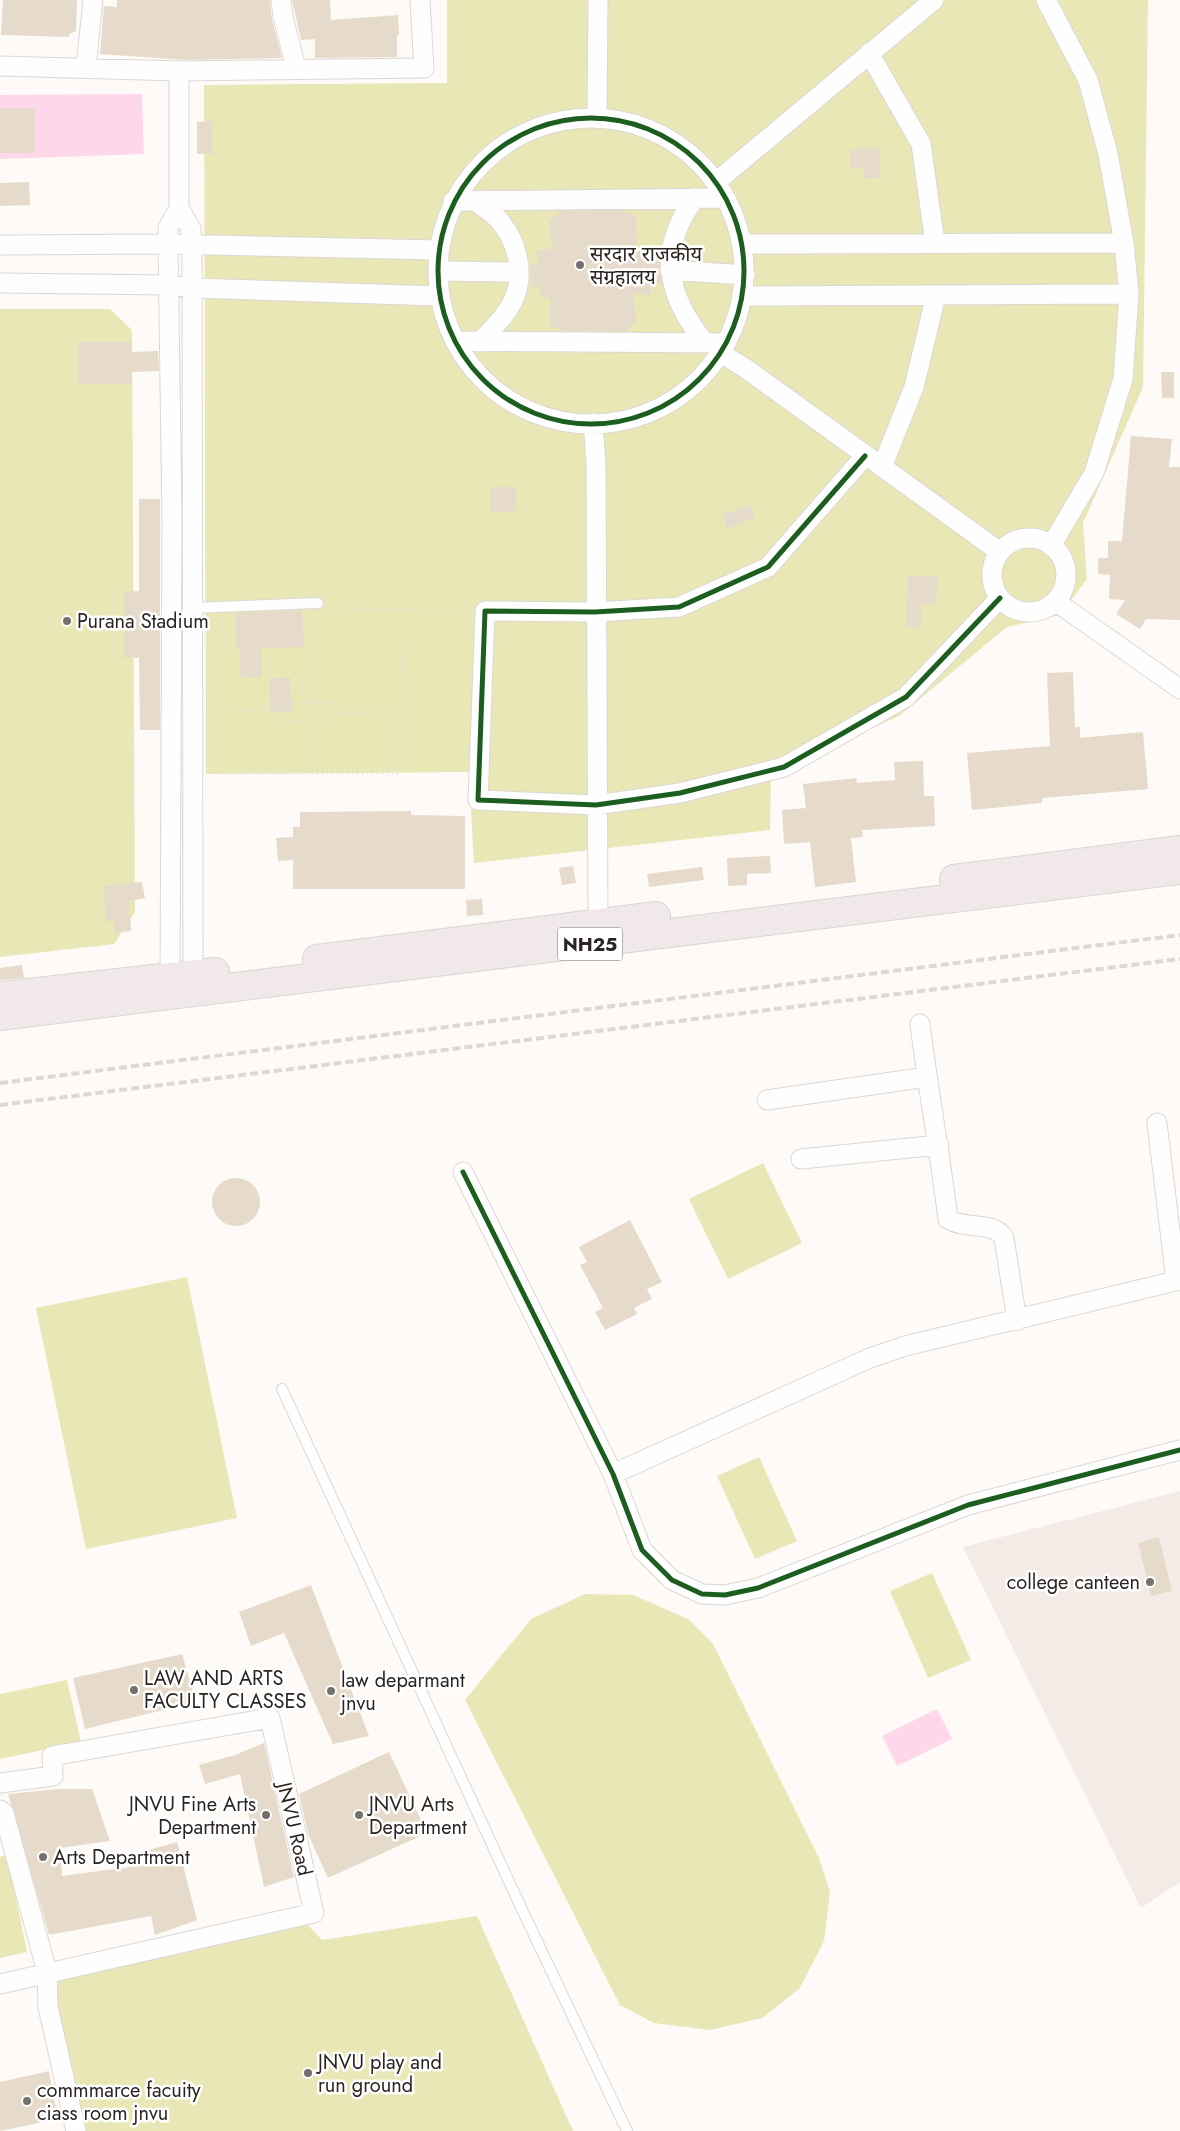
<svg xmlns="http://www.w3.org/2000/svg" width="1180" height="2131" viewBox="0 0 1180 2131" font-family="Jost,'Noto Sans Devanagari',sans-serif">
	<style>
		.built { fill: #f4ebe6 }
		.green { fill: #e9e7b5 }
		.water { fill: #fed8ea }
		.building { fill: #e6dbca }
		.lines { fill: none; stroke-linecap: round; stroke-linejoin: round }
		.lane-casing { stroke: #dbd7d4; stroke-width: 12 }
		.street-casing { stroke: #dbd7d4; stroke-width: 21 }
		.primary-casing { stroke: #d8d6d4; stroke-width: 30 }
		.path { stroke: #e1e0de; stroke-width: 3; stroke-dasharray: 1 4; stroke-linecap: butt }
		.lane { stroke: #fffefe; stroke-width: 10 }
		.street { stroke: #fffefe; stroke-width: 19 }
		.primary { stroke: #f1e9e9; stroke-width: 28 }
		.rail { stroke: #dad9d8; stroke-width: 4; stroke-dasharray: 8 4; stroke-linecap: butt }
		.cycleway-casing { stroke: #fff; stroke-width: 8 }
		.cycleway { stroke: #1b5e20; stroke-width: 5 }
		.poi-dot { fill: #74706d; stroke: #fff; stroke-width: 2 }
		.labels { text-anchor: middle; stroke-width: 5; stroke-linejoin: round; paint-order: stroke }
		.shield { fill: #fff; stroke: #6b6664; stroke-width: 1 }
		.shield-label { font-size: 19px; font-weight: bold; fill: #2b2522 }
		.poi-label { font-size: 20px; fill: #2b2522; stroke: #fff; text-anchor: start }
		.street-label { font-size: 20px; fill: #2b2522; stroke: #fff }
	</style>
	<rect width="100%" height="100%" fill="#fdfaf7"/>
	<!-- built -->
	<path class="built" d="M1180,1491V1882L1141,1908L963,1547Z"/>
	<!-- green -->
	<path class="green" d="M447,0H1148L1143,387L1083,523L1087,579L1060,615L1007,627L899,716L771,774L770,830L474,863L469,772L206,774L204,85L447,83Z
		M0,309H110L132,330L135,912L114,944L0,957Z
		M763,1163L802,1243L728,1279L689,1199Z
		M187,1277L237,1518L86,1549L36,1308Z
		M759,1457L797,1541L755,1559L717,1476Z
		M932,1573L971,1660L928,1678L890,1591Z
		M585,1594L633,1595L688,1619L713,1644L819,1858L830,1892L824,1941L800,1988L762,2018L710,2030L654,2023L620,2005L465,1700L531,1619Z
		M67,1680L81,1742L0,1759V1694Z
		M7,1855L27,1952L0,1958V1857Z
		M299,1916L322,1940L477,1916L573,2131H80L47,1980Z"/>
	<!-- water -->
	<path class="water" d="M142,94L144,154L0,159V95Z
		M937,1709L952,1739L897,1766L882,1736Z"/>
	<!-- building -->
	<path class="building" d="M3,0H77L76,31L69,34V37L1,35Z
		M117,0H270L272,20L282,58L185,60L100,54L104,6L117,7Z
		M292,0H330L331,20L398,15L399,35H397V57L315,58V39L301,40Z
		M0,108H35V153H0Z
		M212,121V154H197V122Z
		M879,148L880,178L864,179V168L851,169L850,149Z
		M29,182L30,205L0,206V183Z
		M622,210L636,216L637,250H649V260H660L659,270L662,283H651V295L634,294L636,323L625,331H567L550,326V298H541L540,287H531L530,264H537V250L552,249L549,220L562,211Z
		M78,342H132V352L158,351L159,371L132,372V384H78Z
		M1161,372H1174V398H1162Z
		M1131,436L1172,439L1169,467H1180V620L1146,619L1140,629L1116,614L1125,600L1109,599L1110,575L1098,574V558H1108V541H1122Z
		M491,487H516L515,512L490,511Z
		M139,499H160V730H140L139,658H124V592L139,591Z
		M750,505L755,518L727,528L722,515Z
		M908,576L938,577L936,604H921V627H906Z
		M302,610L304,647L261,648L262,677L241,678L240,649H237L235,613Z
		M1073,672L1075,727H1080V738L1143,732L1148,789L1042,798V803L972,810L967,753L1050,746L1047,673Z
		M290,677L292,711L270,712L269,678Z
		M923,761L924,796H934L935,826L862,830L863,837L851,838L856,882L815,887L810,842L784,844L782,810L806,808L803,784L856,778L857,783L895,780L894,762Z
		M411,811V815L465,816V889H293V860L278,861L276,838L293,837V827H300V812Z
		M770,856L771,873L747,874V885L728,886L727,858Z
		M573,866L576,883L562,885L559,868Z
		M702,867L704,880L649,887L647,874Z
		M142,882L145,898L129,901L131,931L115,933L114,921L106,922L103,886Z
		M482,899L483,915L467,916L466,900Z
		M22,965L24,978L0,980V968Z
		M212 1202a24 24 0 1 1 48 0a24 24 0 1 1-48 0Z
		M630,1220L662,1282L647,1289L652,1299L634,1308L637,1314L605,1330L595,1312L603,1308L580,1265L587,1262L579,1247Z
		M1159,1537L1172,1591L1151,1596L1138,1543Z
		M311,1585L369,1736L333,1744L284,1633L251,1646L239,1612Z
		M182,1654L196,1702L85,1729L73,1678Z
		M264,1743L294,1877L264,1887L240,1774L205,1784L199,1765L235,1755Z
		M389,1752L427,1833L328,1878L308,1834L299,1794Z
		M58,1789H92L110,1841L60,1848L62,1876L145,1865L142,1852L177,1842L197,1920L155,1935L151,1916L49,1935L8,1794Z
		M49,2071L58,2119L0,2131V2082Z"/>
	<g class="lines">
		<defs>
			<path id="lane" d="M192,608L318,603
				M282,1389L518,1901L627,2131"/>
			<path id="street" d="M281,0L283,17L296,68
				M1046,0L1088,80L1108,154L1124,243L1129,294L1123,379L1094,473L1051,546
				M869,53L921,144L935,243
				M0,66L179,71L424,68L420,0
				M86,67L93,0
				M438 271a153 153 0 1 1 306 0a153 153 0 1 1-306 0Z
				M597,118L598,0
				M716,182L934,0
				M695,198C657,249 666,295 705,343
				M453,201L725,198
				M475,201C483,207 493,213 499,220C518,242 526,276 512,303C505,317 491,330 480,342
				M179,208L191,229L192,245L193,987
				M742,244L1124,243
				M0,245L168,244L438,250
				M670,270L745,275
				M438,271L519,272
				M0,283L169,285L192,288L438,296
				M742,296L1129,294
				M456,341L726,343
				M719,352L745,368L1000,552
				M593,423L596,463L598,923
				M865,456L768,567L679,607L595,612L485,611L478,800L596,805L680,793L784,767L906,697L1000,598
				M882,467L914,387L936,295
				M992 575a37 37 0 1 1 74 0a37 37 0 1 1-74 0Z
				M1055,601L1180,689
				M170,988L172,521L168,244V228L179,208V71
				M920,1024C928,1089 940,1153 948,1219C966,1230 995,1221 1004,1238L1017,1321
				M767,1100L927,1077
				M1157,1123L1176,1281
				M801,1159L939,1145
				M463,1172L613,1474L642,1550L672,1580L702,1594L725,1595L758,1588L968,1505L1180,1450
				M613,1474L870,1358L905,1346L1180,1280
				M0,1783L53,1776L52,1756L270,1718L314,1913L0,1984
				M0,1810L4,1813L47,1972L48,2007L76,2131"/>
			<path id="primary" d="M954,879L1180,850
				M317,959L656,916
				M0,996L215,972
				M0,1016L1180,870"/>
		</defs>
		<!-- lane casing -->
		<use href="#lane" class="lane-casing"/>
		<!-- street casing -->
		<use href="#street" class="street-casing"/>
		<!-- primary casing -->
		<use href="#primary" class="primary-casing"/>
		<!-- path -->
		<path class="path" d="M348,609L469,611
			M309,616L310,703
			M221,632L218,773H398L401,711
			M294,703H331L336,705L340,713L337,718L331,720L289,722L283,718L280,710L286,704Z
			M220,709L280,710
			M340,713L401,711L402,642
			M309,773L311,720"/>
		<!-- lane -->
		<use href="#lane" class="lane"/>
		<!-- street -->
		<use href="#street" class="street"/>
		<!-- primary -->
		<use href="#primary" class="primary"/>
		<!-- rail -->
		<path class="rail" d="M0,1083L1180,935
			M0,1105L1180,959"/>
		<defs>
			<path id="cycleway" d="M438 271a153 153 0 1 1 306 0a153 153 0 1 1-306 0Z
				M865,456L768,567L679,607L595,612L485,611L478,800L596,805L680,793L784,767L906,697L1000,598
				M463,1172L613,1474L642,1550L672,1580L702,1594L725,1595L758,1588L968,1505L1180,1450"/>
		</defs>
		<!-- cycleway casing -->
		<use href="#cycleway" class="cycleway-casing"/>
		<!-- cycleway -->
		<use href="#cycleway" class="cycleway"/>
	</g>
	<!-- markers -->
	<g class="poi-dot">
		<circle cx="580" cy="265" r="5"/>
		<circle cx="67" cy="621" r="5"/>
		<circle cx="1150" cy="1582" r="5"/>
		<circle cx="134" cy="1690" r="5"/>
		<circle cx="331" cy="1691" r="5"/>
		<circle cx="266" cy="1815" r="5"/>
		<circle cx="359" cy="1815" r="5"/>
		<circle cx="43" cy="1857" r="5"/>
		<circle cx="308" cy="2073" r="5"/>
		<circle cx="27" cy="2101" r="5"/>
	</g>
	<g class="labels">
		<!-- shield labels -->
		<rect class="shield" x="557.5" y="927.5" width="65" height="33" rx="4"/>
		<g class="shield-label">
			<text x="590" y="951">NH25</text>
		</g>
		<!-- poi labels -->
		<g class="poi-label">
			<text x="590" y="261">सरदार राजकीय<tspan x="590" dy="23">संग्रहालय</tspan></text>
			<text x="77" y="628">Purana Stadium</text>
			<text x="1140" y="1589" text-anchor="end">college canteen</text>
			<text x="144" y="1685">LAW AND ARTS<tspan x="144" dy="23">FACULTY CLASSES</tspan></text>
			<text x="341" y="1687">law deparmant<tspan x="341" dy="23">jnvu</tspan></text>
			<text x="256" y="1811" text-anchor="end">JNVU Fine Arts<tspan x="256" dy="23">Department</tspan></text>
			<text x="369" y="1811">JNVU Arts<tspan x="369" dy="23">Department</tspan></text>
			<text x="53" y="1864">Arts Department</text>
			<text x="318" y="2069">JNVU play and<tspan x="318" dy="23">run ground</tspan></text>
			<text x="37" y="2097">commmarce facuity<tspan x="37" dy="23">ciass room jnvu</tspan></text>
		</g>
		<!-- street labels -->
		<g class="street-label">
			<text transform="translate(295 1829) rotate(77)" y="7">JNVU Road</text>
		</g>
	</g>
</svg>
